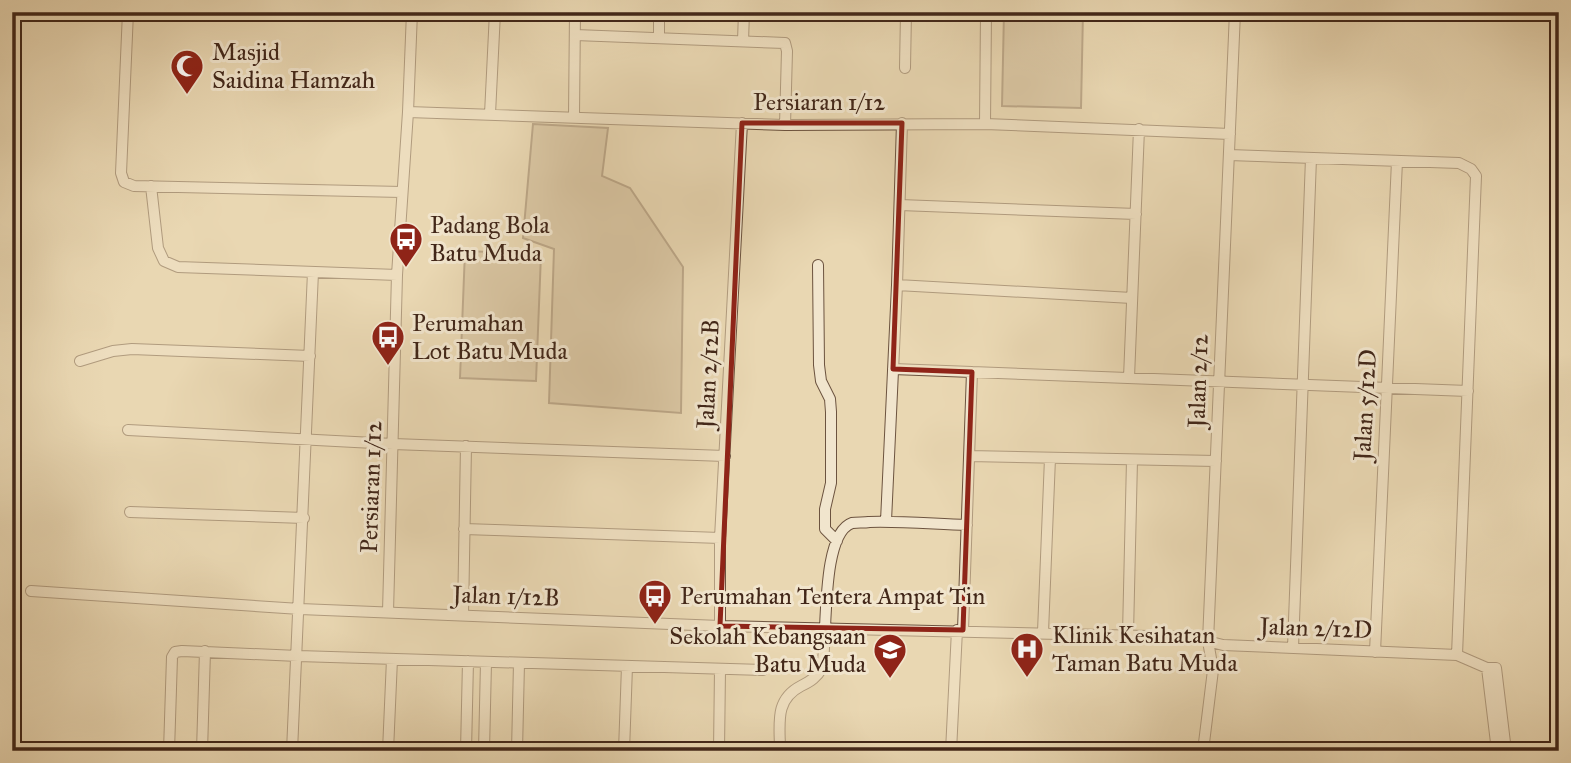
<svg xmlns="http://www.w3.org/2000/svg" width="1571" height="763" viewBox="0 0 1571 763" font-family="'IM FELL Great Primer',serif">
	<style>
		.green { fill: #cdb998; stroke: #887058; stroke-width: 2 }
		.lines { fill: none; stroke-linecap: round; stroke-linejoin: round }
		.street-casing { stroke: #6c533f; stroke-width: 12 }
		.street { stroke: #f1e5cd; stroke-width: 10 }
		.marked { fill: none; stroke: #8f2418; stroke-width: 5; stroke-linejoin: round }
		.labels { text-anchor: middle; stroke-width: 6; stroke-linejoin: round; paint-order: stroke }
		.poi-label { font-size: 24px; fill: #422719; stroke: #f1e5cd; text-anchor: start }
		.street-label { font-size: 24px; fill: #422719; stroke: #f1e5cd }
	</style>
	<rect width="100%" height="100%" fill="#e9d7b2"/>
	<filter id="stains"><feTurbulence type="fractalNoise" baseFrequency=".00286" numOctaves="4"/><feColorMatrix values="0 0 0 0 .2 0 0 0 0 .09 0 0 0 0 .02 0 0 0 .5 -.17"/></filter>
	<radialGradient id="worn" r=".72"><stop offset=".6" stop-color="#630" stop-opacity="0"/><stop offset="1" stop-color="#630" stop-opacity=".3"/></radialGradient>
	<!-- green -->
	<path class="green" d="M1004,12H1083L1081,108L1002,106Z
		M533,124L608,128L602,176L630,188L683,267L681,413L549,403L554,249L523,238Z
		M465,251L541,254L536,381L460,378Z"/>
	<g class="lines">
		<defs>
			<path id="street" d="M128,12L121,173L124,182L134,186L402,192
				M659,12V37
				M575,35L785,43L787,51L785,125
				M743,41L744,12
				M905,68L906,12
				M408,112L785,125L985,124L1230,134
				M490,114L495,12
				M574,116L575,12
				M985,124L986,12
				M1229,155L1459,163L1471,169L1476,176L1457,655
				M151,186L158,248L164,261L178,267L397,275
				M900,205L1136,214
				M818,265L819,365L821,381L830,399L831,412V483L825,509V529L837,541
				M897,285L1132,298
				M80,361L113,351L132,349L310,356
				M893,369L1468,391
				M1129,378L1139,129
				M128,430L393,444L725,456
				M969,456L1216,461
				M130,512L304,518
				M886,521L897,285L902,123
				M464,529L720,538
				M31,591L300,609L720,626L1191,637L1223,645L1457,655L1487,668H1496L1506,751
				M388,612L397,275L408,112L412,12
				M463,615L466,446
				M720,626V538L742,123
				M963,630L972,372
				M1043,632L1050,458
				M1128,634L1132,460
				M1293,648L1311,158
				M1375,652L1397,161
				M1487,668L1497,751
				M169,751L172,657L175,652L182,651L298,656L763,670
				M202,751L205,651
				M292,751L313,272
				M388,751L392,659
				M466,751L468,661
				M484,751L486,662
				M517,751L519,663
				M624,751L627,666
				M719,751L720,669
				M780,751C780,724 774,700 801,686C811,681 817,677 822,668C828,639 820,534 852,523C857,522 864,523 869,522C901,521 934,524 967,525
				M951,751L957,630
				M1203,751L1213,670L1208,641L1235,12"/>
		</defs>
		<!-- street casing -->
		<use href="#street" class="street-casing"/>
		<!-- street -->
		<use href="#street" class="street"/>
	</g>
	<!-- marked area -->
	<path d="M0 0H1571V763H0ZM742,123H902L893,369L972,372L963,630L720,626Z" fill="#e9d7b2" fill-opacity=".55" fill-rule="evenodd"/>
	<path class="marked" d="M742,123H902L893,369L972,372L963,630L720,626Z"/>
	<!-- icons -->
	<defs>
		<symbol id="mosque-pin" viewBox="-11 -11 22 30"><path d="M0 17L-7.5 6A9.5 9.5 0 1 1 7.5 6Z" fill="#8f2418" stroke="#f1e5cd"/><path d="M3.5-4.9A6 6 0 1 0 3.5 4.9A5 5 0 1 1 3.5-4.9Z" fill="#fff"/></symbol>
		<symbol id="bus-pin" viewBox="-11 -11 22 30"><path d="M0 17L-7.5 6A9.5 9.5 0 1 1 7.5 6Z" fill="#8f2418" stroke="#f1e5cd"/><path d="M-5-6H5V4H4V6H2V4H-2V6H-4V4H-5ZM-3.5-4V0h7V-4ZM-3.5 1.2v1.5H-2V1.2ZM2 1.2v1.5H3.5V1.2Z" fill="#fff"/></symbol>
		<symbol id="hospital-pin" viewBox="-11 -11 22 30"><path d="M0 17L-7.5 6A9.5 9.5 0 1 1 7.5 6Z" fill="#8f2418" stroke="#f1e5cd"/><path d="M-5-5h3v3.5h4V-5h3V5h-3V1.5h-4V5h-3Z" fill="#fff"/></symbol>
		<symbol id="school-pin" viewBox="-11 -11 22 30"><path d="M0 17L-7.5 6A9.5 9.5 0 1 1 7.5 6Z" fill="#8f2418" stroke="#f1e5cd"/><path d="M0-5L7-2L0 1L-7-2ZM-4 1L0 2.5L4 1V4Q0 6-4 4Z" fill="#fff"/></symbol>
	</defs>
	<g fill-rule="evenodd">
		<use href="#mosque-pin" x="168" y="47" width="38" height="52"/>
		<use href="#bus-pin" x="387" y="220" width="38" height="52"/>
		<use href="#bus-pin" x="369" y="318" width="38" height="52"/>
		<use href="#bus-pin" x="636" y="577" width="38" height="52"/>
		<use href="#hospital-pin" x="1008" y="630" width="38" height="52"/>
		<use href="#school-pin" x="871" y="631" width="38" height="52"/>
	</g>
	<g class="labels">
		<!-- poi labels -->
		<g class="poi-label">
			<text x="212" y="60">Masjid<tspan x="212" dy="28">Saidina Hamzah</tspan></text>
			<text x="430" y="233">Padang Bola<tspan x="430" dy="28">Batu Muda</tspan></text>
			<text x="412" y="331">Perumahan<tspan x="412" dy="28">Lot Batu Muda</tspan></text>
			<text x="680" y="604">Perumahan Tentera Ampat Tin</text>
			<text x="1052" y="643">Klinik Kesihatan<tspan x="1052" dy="28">Taman Batu Muda</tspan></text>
			<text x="866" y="644" text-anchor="end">Sekolah Kebangsaan<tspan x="866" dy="28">Batu Muda</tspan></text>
		</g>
		<!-- street labels -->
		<g class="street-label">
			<text x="819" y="110">Persiaran 1/12</text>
			<text transform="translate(708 374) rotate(-87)" y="8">Jalan 2/12B</text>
			<text transform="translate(1198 381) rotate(-88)" y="8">Jalan 2/12</text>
			<text transform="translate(1365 405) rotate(-87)" y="8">Jalan 5/12D</text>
			<text transform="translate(371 487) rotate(-88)" y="8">Persiaran 1/12</text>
			<text transform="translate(506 596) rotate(2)" y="8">Jalan 1/12B</text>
			<text transform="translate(1316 628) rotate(2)" y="8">Jalan 2/12D</text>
		</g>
	</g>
	<!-- margin -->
	<rect width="1571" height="763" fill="none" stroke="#e9d7b2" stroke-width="42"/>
	<rect x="14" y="14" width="1543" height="735" fill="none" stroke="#422719" stroke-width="3.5"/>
	<rect x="21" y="21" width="1529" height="721" fill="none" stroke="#422719" stroke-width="2"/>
	<rect width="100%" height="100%" filter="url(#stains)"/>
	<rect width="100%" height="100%" fill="url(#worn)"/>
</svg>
